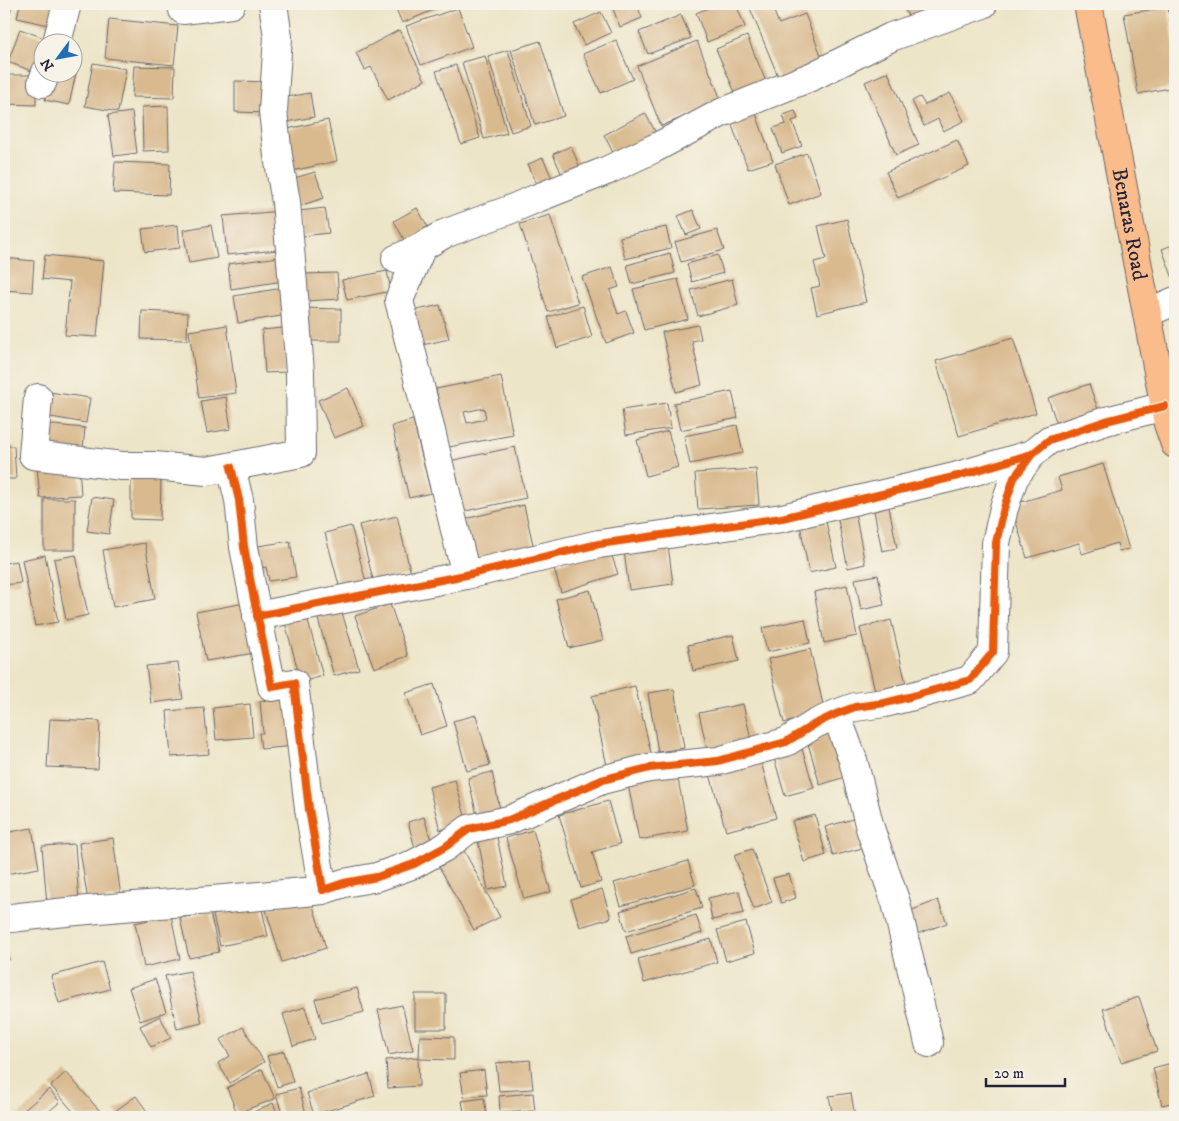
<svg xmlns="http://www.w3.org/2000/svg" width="1179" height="1121" viewBox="0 0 1179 1121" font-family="'IM FELL DW Pica',serif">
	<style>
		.building { fill: #d9ba8f; fill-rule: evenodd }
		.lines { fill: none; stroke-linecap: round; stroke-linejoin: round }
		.minor-casing { stroke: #69666c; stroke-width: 30 }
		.major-casing { stroke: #69666c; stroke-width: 30 }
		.minor { stroke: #fff; stroke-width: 28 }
		.major { stroke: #f9bc8a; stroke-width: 28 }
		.cycleway-casing { stroke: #f7f3e8; stroke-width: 11 }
		.cycleway { stroke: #e8590c; stroke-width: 8 }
		.labels { text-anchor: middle; stroke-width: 4; stroke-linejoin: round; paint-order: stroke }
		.street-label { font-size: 21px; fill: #22223b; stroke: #f7f3e8 }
	</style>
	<rect width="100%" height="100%" fill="#f7f3e8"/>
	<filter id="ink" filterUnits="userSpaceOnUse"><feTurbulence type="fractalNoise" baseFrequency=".02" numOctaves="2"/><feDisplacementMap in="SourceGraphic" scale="10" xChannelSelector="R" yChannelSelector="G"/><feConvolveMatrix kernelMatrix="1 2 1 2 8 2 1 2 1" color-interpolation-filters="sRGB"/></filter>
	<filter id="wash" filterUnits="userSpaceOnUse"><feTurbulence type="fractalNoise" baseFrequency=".0096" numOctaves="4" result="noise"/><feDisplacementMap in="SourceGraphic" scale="20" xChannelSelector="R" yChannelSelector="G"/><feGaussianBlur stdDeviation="1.12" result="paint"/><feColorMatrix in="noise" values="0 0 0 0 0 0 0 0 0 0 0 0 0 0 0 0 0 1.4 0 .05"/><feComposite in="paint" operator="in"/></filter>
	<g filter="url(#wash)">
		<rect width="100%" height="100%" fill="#ede5c8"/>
		<g id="blocks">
			<!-- building -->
			<path class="building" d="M4,4H12L5,35H4Z
				M20,4H58L53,26L17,18Z
				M394,4H448L402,23Z
				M611,4H637L642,18L620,27Z
				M718,4H736L745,27L707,42L696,13Z
				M754,4H771L779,24L805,14L824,63L780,81L749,6Z
				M902,4H936L939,9L911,22Z
				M1168,7L1175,50V87L1138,94L1124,14Z
				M458,8L472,47L421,65L406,26Z
				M601,12L611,33L584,45L574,24Z
				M681,15L691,38L648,54L639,32Z
				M109,19L178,26L174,65L105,58Z
				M20,29L52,41V42H42V68L40,74L8,62Z
				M399,30L425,80L388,100L371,67L365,70L356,53Z
				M747,36L767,84L737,97L716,49Z
				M616,40L633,79L601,93L583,54Z
				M540,41L564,116L535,125L511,50Z
				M697,41L722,102L661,126L637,66Z
				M508,50L531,126L511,132L488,56Z
				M485,56L507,133L484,139L462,62Z
				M72,63L78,64L69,105L45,100L51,72H72Z
				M93,63L126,69L118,112L85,106Z
				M456,65L480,138L461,144L436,71Z
				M134,66L175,67L174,98L132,97Z
				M888,72L919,145L896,155L865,82Z
				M5,75H36V105L4,104Z
				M235,81L269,82L268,113L235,112Z
				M310,93L314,117L281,123L276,99Z
				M950,93L964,121L943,131L938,119L924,126L912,101L920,97L925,105Z
				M168,106L169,150L143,151L142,107Z
				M754,108L773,161L748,169L729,117Z
				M795,111L798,119L792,121L802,146L782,153L773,128L786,124L783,115Z
				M132,112L137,153L114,156L108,115Z
				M645,113L660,140L618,162L604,135Z
				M328,120L337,161L292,171L283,130Z
				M957,140L969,166L898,198L886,172Z
				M571,146L583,175L565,182L553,154Z
				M807,153L821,193L789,205L775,164Z
				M543,158L554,183L539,189L528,164Z
				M115,162L170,164L169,195L113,193Z
				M315,172L324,198L299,206L291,179Z
				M325,208L329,233L303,236L299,211Z
				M417,208L432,234L408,247L394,221Z
				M693,210L701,229L686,235L678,216Z
				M283,211L287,249L227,255L223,216Z
				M550,215L578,303L548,312L520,224Z
				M847,219L866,302L817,314L811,288L820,286L814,262L826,259L818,226Z
				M178,225L180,248L145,252L142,229Z
				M211,225L217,258L189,263L183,230Z
				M666,227L671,248L625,259L620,237Z
				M717,230L724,250L681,262L675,242Z
				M1175,244V284L1162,249Z
				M670,253L675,273L632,284L627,265Z
				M45,255L104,261L97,337L65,335L70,282L42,279Z
				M718,255L723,273L692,282L687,264Z
				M286,256L290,280L231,289L228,264Z
				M4,258L34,261L32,292L4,290Z
				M612,267L619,287L610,290L618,314L626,311L634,333L606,343L582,277Z
				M387,271L391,291L347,300L342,280Z
				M337,273L339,299L306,301L304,274Z
				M678,279L688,319L644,330L633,289Z
				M732,279L738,305L698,316L691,290Z
				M283,288L287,315L238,323L234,296Z
				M440,305L449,339L422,345L413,311Z
				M583,306L592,337L557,348L548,317Z
				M300,308L341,309V341H300Z
				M142,311L188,313L187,340L141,339Z
				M227,325L236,393L199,398L189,331Z
				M698,325L701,339L692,341L702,385L676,392L662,332Z
				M283,328L286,372L265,373L262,330Z
				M1013,338L1036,413L959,436L936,361Z
				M501,376L513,435L438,449L444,428L436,389ZM484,408L486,419L467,423L464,412Z
				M1089,384L1099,412L1058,427L1048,398Z
				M348,388L364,426L334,438L318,400Z
				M732,391L738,418L680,430L674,403Z
				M49,392L90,398L86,423L45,416Z
				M226,397L231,429L207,433L201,401Z
				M667,403L671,428L626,435L622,410Z
				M413,420L431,493L409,498L392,426Z
				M43,424L85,428L82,459L41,455Z
				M737,425L743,453L690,464L684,436Z
				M668,431L678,467L646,476L637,440Z
				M4,446H14L16,479H4Z
				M515,447L526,498L452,514L440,463Z
				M1103,464L1129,549L1119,551L1117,543L1082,554L1079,543L1027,558L1011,505L1062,490L1058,477Z
				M79,465L81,495L40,498L37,467Z
				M756,469L759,505L698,509L695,473Z
				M131,477H161L160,520L131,519Z
				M92,497L114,500L109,534L87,531Z
				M44,499H75V550H44Z
				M524,505L534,549L466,565L456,521Z
				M854,507L865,564L848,568L836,511Z
				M889,507L897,548L882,551L874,511Z
				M824,513L836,567L809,573L799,519Z
				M397,516L411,574L374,583L359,525Z
				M351,526L366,582L340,589L325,533Z
				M667,537L673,584L629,590L623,543Z
				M290,541L296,577L269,581L266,567L256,569L252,547Z
				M145,543L155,599L113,607L103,550Z
				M609,547L618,574L561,592L553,565Z
				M45,555L58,622L35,626L22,560Z
				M76,555L88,615L66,620L54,559Z
				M17,561L21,583L4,585V563Z
				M878,575L884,605L861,610L855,579Z
				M847,585L857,636L824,643L814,592Z
				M590,590L603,640L569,648L556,599Z
				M245,603L255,653L206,661L196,612Z
				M390,604L408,656L374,668L355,616Z
				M340,606L359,669L334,676L316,612Z
				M306,614L323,676L301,682L284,619Z
				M805,619L810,643L767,652L762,628Z
				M891,620L907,688L876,695L860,628Z
				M733,635L739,661L693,671L688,645Z
				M810,649L825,713L784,723L768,659Z
				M178,663L183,699L151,703L146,666Z
				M434,684L447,726L420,735L406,693Z
				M635,686L652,757L607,766L592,696Z
				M280,689L296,746L261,749L259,733H263L260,701L281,699Z
				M674,689L684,748L658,752L648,693Z
				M250,704L253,737L216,740L213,708Z
				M743,704L752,744L708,754L699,713Z
				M204,708L209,754L171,757L167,711Z
				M476,715L490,765L467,771L453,721Z
				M50,719L100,721L98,769L47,767Z
				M833,725L848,776L820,785L805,733Z
				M801,746L814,788L785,796L773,754Z
				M760,758L776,818L726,831L709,771Z
				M676,769L688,831L639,840L627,779Z
				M492,772L501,814L478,819L468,778Z
				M455,780L467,823L440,830L429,787Z
				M608,801L620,844L592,852L601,882L581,888L559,815Z
				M815,815L826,855L804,862L792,821Z
				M424,817L433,847L416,852L408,822Z
				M853,819L862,848L833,856L825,827Z
				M32,828L39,868L6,874L4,864V833Z
				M533,830L551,892L524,899L506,838Z
				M496,832L507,886L488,890L477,835Z
				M113,838L121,897L88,902L79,843Z
				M75,844L79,902L47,904L42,846Z
				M462,847L500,917L474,930L436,861Z
				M752,849L772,902L754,909L734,855Z
				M688,861L695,885L621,906L614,883Z
				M789,874L796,898L781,903L773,878Z
				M696,888L702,908L626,931L620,911Z
				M602,889L611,918L580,927L571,899Z
				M739,891L744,913L712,920L708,898Z
				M310,896L326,948L282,962L266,910Z
				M938,900L947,923L914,935L905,913Z
				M261,905L268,936L220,946L213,915Z
				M210,912L219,952L189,958L180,918Z
				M171,915L180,959L144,967L135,923Z
				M696,915L702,933L631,954L626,936Z
				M746,922L755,953L726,961L717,930Z
				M711,939L717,962L644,983L638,959Z
				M4,946L9,960L4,962Z
				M102,962L110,989L59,1003L51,976Z
				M190,971L202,1023L177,1029L165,976Z
				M155,979L166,1012L140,1021L129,988Z
				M357,988L364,1012L322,1023L315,999Z
				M415,994H446V1029H415Z
				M1139,997L1157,1051L1121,1062L1103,1009Z
				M402,1005L413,1050L389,1055L378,1010Z
				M305,1007L315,1039L293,1046L283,1014Z
				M160,1016L171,1038L151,1047L140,1026Z
				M243,1027L264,1062L230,1083L218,1063L230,1056L220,1040Z
				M420,1036L454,1037V1060L419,1059Z
				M284,1051L293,1082L277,1087L267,1056Z
				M418,1057L419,1086L388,1088L386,1060Z
				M530,1060L533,1089L499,1091L496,1063Z
				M1175,1062V1102L1162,1105L1153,1068Z
				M262,1069L275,1099L237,1113L227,1088Z
				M484,1070L487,1095L464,1097L460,1073Z
				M66,1072L105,1117H78L51,1086Z
				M369,1074L375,1096L314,1115L307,1093Z
				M299,1088L307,1117H283L276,1094Z
				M49,1089L60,1102L42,1117H16Z
				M533,1093L535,1111L500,1113L499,1096Z
				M851,1093L855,1117H833L829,1096Z
				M136,1096L151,1117H120L115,1111Z
				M484,1098L487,1117H465L462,1101Z
				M273,1103L279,1117H243Z"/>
		</g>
	</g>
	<g filter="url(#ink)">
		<use href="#blocks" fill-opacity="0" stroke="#69666c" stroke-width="1"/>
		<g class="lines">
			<defs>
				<path id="minor" d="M183,4V10L231,4
					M57,42L67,4
					M42,83L46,72
					M422,247L399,300L466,575
					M396,259L422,247L444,234L509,210L535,199L606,171L655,148L721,113L813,76L891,37L983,4
					M1147,313L1175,301
					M38,398L33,455L122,466H154L207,471L301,453L300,372L295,308L286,202L278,156L273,111L278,37L273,4
					M231,467L239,500L244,547L251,584L272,687L294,683L309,809L323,890L344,883L377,877L414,864L445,847L469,829L509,820L602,780L649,768L718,761L786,742L815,724L836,714L855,707L885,703L909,697L970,680L993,652L996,543L1004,508L1014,478L1032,454L1049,440L1106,421L1165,406
					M257,616L466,575L599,544L782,518L958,476L1032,454
					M836,714L853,760L870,828L896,903L929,1043
					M4,919C110,905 216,902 323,890"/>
				<g id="major">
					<path id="s1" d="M1088,4L1168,424L1175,444"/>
				</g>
			</defs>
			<!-- minor casing -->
			<use href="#minor" class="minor-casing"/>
			<!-- major casing -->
			<use href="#major" class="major-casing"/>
			<!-- minor -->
			<use href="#minor" class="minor"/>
			<!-- major -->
			<use href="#major" class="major"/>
			<defs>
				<path id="cycleway" d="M231,467L239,500L244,547L251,584L272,687L294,683L309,809L323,890L344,883L377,877L414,864L445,847L469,829L509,820L602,780L649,768L718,761L786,742L815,724L836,714L855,707L885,703L909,697L970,680L993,652L996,543L1004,508L1014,478L1032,454L1049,440L1106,421L1165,406
					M257,616L466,575L599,544L782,518L958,476L1032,454"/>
			</defs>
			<!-- cycleway casing -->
			<use href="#cycleway" class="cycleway-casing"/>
			<!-- cycleway -->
			<use href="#cycleway" class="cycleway"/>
		</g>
	</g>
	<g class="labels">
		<!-- street labels -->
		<g class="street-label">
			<text dy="7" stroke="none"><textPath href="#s1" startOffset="224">Benaras Road</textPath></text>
		</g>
	</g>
	<!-- margin -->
	<rect width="1179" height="1121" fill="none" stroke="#f7f3e8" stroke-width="20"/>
	<!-- north arrow -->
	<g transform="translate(58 58) rotate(238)"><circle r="24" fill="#f7f3e8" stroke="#a29fa3"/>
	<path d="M0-4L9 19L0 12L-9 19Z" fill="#1f6fb2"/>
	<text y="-8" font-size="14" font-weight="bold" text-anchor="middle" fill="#22223b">N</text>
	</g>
	<!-- scale -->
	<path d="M986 1078v8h79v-8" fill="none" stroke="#22223b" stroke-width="2.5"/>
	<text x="994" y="1078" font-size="15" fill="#22223b" stroke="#f7f3e8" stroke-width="4" paint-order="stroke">20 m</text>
</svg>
